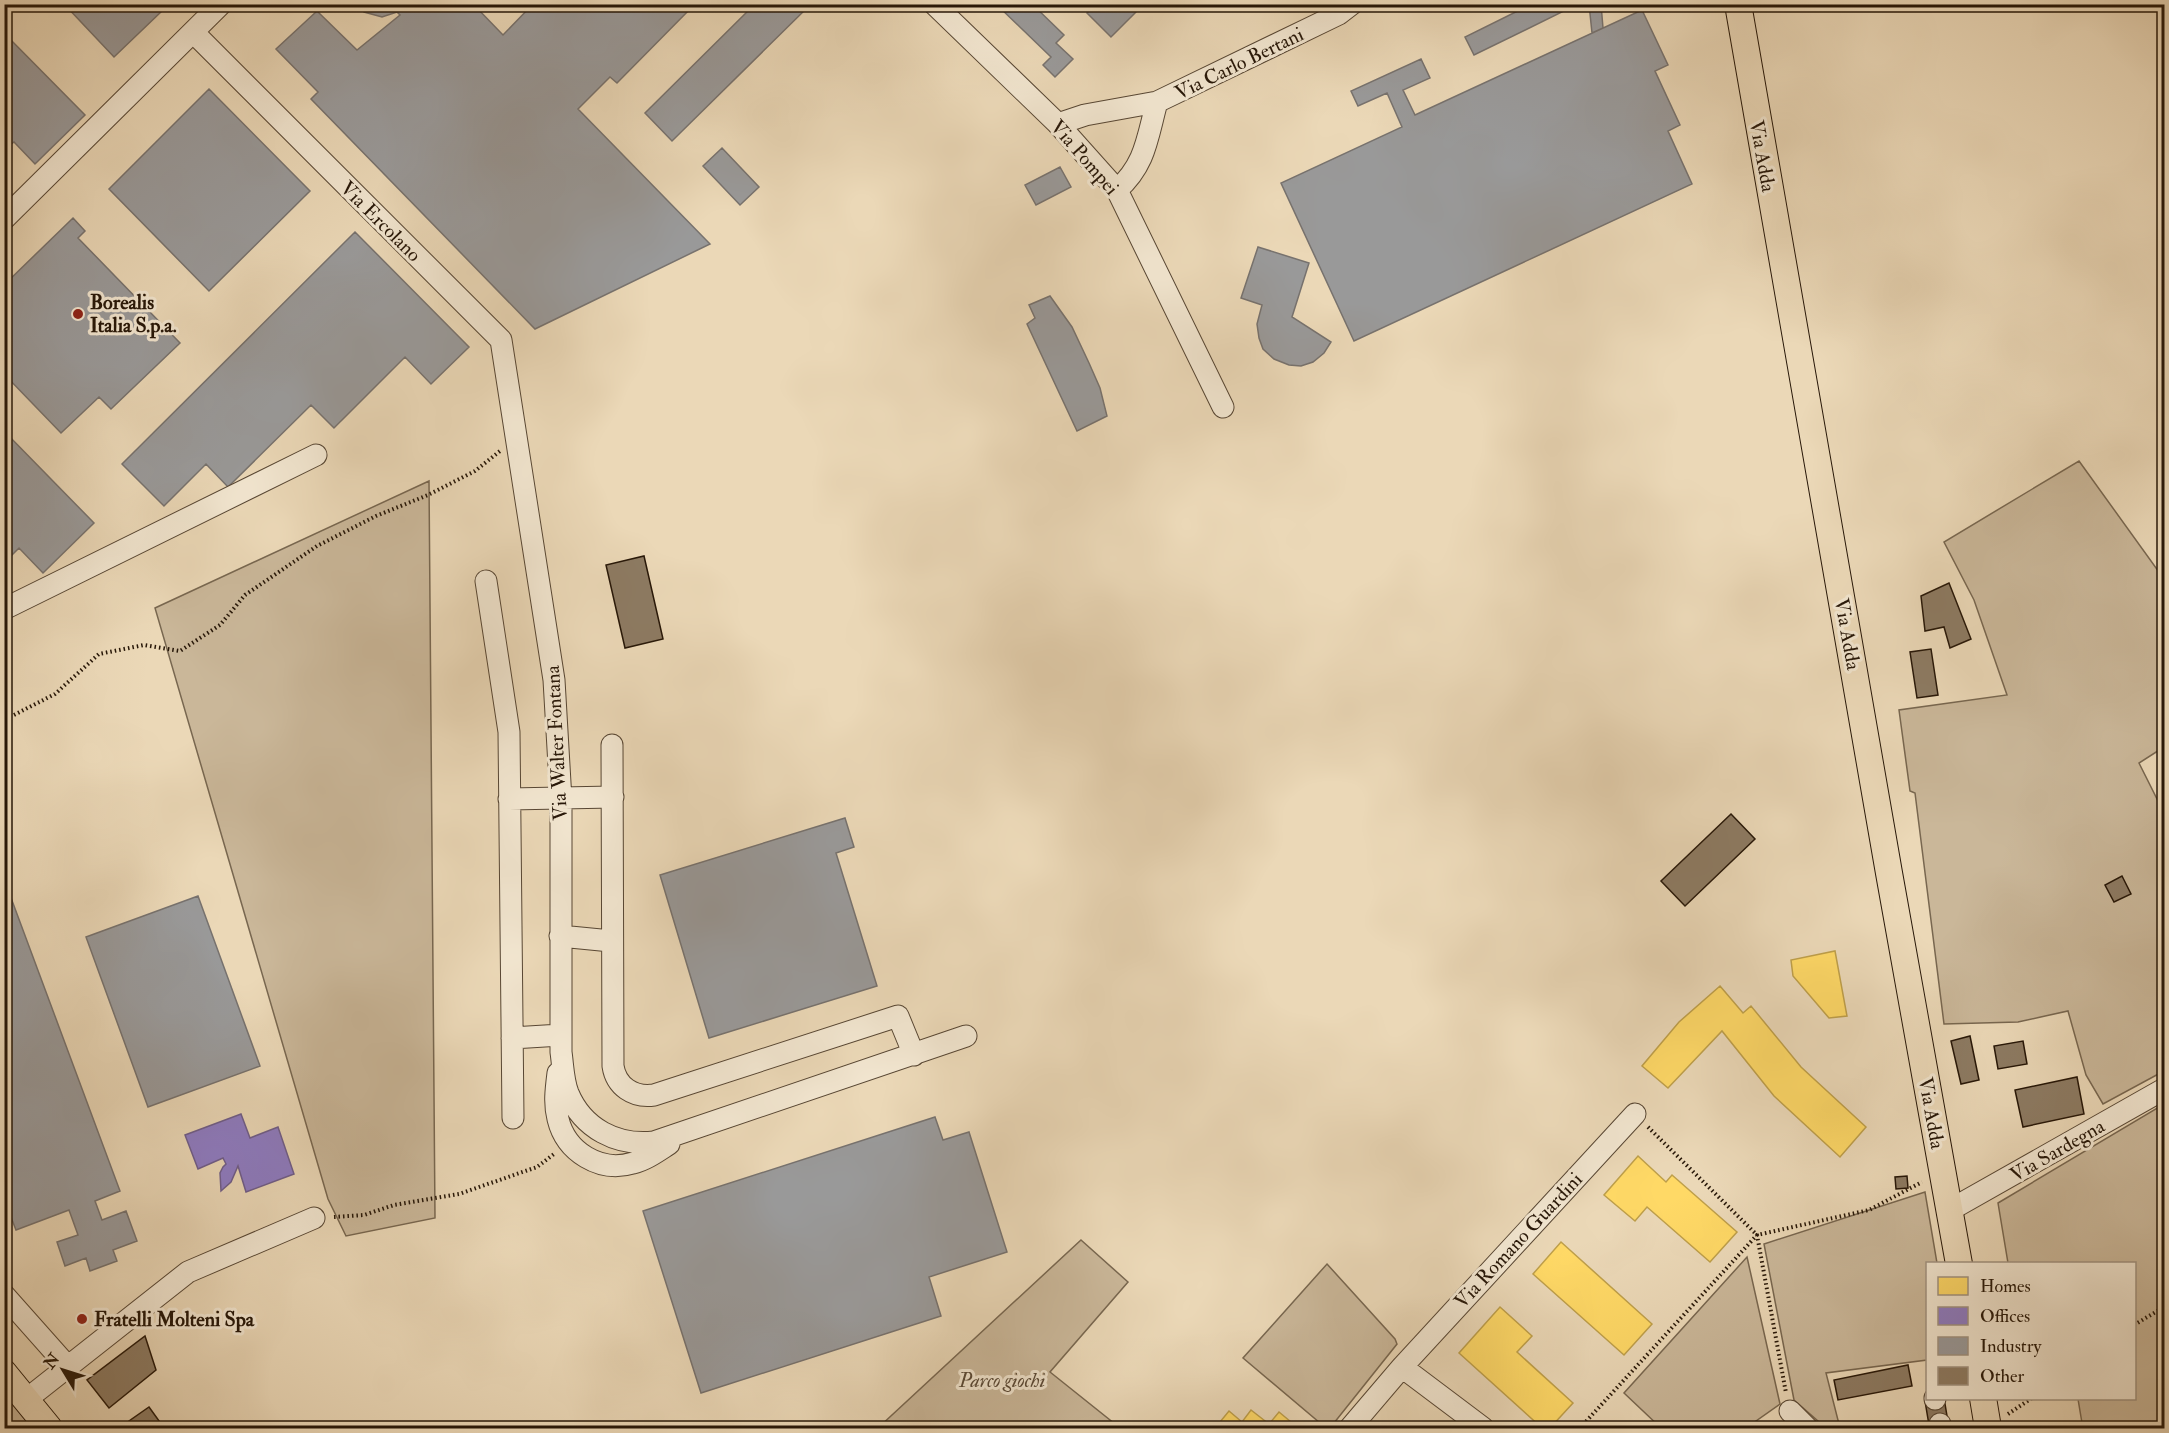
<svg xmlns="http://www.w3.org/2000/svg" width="2169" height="1433" viewBox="0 0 2169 1433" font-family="'IM FELL Double Pica',serif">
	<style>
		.green { fill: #cab799; stroke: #786750; stroke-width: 1.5 }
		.homes { fill: #ffd966; stroke: #be9f4a; stroke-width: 1.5 }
		.offices { fill: #8e7cc3; stroke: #6f5e8b; stroke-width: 1.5 }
		.industry { fill: #999; stroke: #77726e; stroke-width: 1.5 }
		.building { fill: #8d7b63; stroke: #271708; stroke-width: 1.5 }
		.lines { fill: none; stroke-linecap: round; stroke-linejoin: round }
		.minor-casing { stroke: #584734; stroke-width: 23 }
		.major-casing { stroke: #271708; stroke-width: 28 }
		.path { stroke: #271708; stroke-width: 4; stroke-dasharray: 1.5 3; stroke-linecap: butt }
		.minor { stroke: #f2e6d0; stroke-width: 21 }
		.major { stroke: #ebd8b7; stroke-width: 26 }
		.poi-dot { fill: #8f2418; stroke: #f2e6d0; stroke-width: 2 }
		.labels { text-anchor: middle; stroke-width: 6; stroke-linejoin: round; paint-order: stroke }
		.street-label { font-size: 20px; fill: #271708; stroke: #f2e6d0 }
		.poi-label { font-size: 20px; font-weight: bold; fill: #271708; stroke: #f2e6d0; text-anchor: start }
		.park-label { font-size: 20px; font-style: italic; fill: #584734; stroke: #f2e6d0 }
	</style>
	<rect width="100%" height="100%" fill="#ebd8b7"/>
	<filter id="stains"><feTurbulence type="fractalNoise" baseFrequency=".00333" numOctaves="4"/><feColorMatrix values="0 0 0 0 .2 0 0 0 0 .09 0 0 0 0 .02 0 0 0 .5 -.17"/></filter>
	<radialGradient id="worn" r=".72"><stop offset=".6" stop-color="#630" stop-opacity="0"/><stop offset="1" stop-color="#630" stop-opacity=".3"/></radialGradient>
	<!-- green -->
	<path class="green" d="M2079,461L2164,579V747L2139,763L2164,813V1071L2103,1104L2086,1075L2068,1011L2018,1022L1944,1024L1915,793L1910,791L1899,710L2007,695L1974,600L1944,542Z
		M429,481L435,1218L346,1236L328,1199L155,608Z
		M2164,1104V1428H2043L2082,1423L2078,1399L2134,1398V1264L2008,1263L1998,1203Z
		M1925,1192L1937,1263L1928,1264L1927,1360L1826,1373L1840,1428H1826L1794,1400L1764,1244Z
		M1081,1240L1128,1282L1050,1372L1120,1428H878Z
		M1747,1257L1780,1404L1746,1428H1661L1624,1393Z
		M1327,1264L1395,1339L1397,1344L1330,1428H1326L1243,1358Z
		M4,1389L37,1428H5Z"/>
	<!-- homes -->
	<path class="homes" d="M1835,951L1847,1016L1829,1018L1793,976L1791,960Z
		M1720,986L1743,1013L1751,1006L1801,1067L1866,1127L1840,1157L1774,1096L1722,1031L1668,1088L1642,1066L1679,1022Z
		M1638,1156L1666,1182L1672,1175L1737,1232L1710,1262L1647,1207L1635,1221L1604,1195Z
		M1561,1242L1652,1324L1624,1355L1533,1274Z
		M1500,1307L1532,1336L1517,1352L1573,1403L1550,1428H1542L1459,1353Z
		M1251,1410L1269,1424L1279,1412L1291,1422L1285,1428H1215L1229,1411L1242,1422Z"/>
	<!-- offices -->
	<path class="offices" d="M241,1114L250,1138L278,1127L294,1174L246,1192L238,1166L231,1182L221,1191L220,1173L223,1167L226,1164L223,1158L198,1169L185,1135Z"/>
	<!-- industry -->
	<path class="industry" d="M64,4H156L162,11L114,57Z
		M358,4H407L408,6L409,4H473L503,35L533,4H695L617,83L610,77L578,109L710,244L535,329L311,99L318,92L276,49L317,11L357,50L400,15L397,12L382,17L364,12Z
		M755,4H811L672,141L645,113Z
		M996,4H1032L1064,35L1056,43L1073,59L1055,77L1043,65L1051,57Z
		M1096,4H1144L1111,37L1087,13Z
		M1532,4H1561L1564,11L1474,55L1465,37Z
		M1589,4H1601L1603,28L1592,33Z
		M1642,10L1668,65L1655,71L1680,125L1668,131L1692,184L1354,341L1281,183L1402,127L1387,93L1358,106L1351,91L1421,59L1430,78L1403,90L1415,115Z
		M4,33L85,115L35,164L14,142L4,150Z
		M209,89L310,191L209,291L109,189Z
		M722,148L759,187L740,205L703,166Z
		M1060,167L1071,187L1036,205L1025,185Z
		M73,218L85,231L78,238L180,343L111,409L99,397L61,433L4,374V285Z
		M355,232L469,347L431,384L405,357L334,428L311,405L228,487L206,464L164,506L122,464Z
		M1258,247L1309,263L1292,317L1331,342L1324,353L1313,362L1301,366L1289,365L1274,359L1263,349L1259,338L1257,324L1262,305L1241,298Z
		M1050,296L1072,327L1089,363L1100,388L1107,416L1077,431L1027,324L1035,318L1029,305Z
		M4,431L94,523L43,573L19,548L4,563Z
		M845,818L854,847L836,853L877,986L709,1038L660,875Z
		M4,879L120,1191L95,1201L102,1220L126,1211L137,1241L113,1250L117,1261L90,1271L86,1258L65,1266L57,1242L78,1235L69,1210L16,1230L4,1199Z
		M198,896L260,1066L148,1107L86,937Z
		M935,1117L943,1140L969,1132L1007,1252L929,1277L941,1316L701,1393L643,1211Z"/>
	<!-- building -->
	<path class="building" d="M644,556L663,639L625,648L606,565Z
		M1949,583L1971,639L1950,648L1944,627L1925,631L1921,596Z
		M1931,649L1938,695L1917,698L1910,652Z
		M1731,814L1755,839L1685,906L1661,881Z
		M2122,876L2131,894L2114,902L2105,885Z
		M1970,1036L1979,1080L1961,1084L1951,1041Z
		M2023,1041L2027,1064L1998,1069L1994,1046Z
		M2077,1077L2084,1114L2023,1127L2015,1090Z
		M1907,1176L1908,1188L1896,1189L1895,1177Z
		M145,1336L156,1370L109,1408L87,1380Z
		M1908,1365L1912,1386L1838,1400L1834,1380Z
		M1937,1398H1944L1948,1422L1929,1425L1925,1401Z
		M149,1407L162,1425L157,1428H119Z"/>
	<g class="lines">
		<defs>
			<path id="minor" d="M934,4L1058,124L1117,190L1223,407
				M193,32L501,340L554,680L561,800V1052C563,1066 563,1080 568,1093C583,1129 617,1146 654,1142L966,1036
				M1058,124L1085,115L1157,102L1339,14L1352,4
				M1117,190C1146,164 1147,138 1157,102
				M4,219L221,4
				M486,581L509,732L513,1118
				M4,609L316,455
				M612,745L613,1066C616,1086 633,1098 654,1095L898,1016L914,1055
				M509,799L613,797
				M560,936L611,941
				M512,1038L561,1035
				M558,1073C556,1089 554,1104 558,1119C566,1152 600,1173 633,1163C646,1160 658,1151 669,1144
				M1950,1210L2164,1089
				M4,1295L68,1367
				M1402,1367L1483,1428
				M1935,1398V1399
				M27,1399L188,1272L314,1218
				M1790,1411L1807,1428
				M1940,1424L1941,1428
				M1350,1428L1402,1367L1635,1114"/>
			<path id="major" d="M1738,4L1889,873L1959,1264
				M4,1373L49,1428
				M1983,1398L1988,1428"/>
		</defs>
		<!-- minor casing -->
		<use href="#minor" class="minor-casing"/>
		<!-- major casing -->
		<use href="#major" class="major-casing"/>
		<!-- path -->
		<path class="path" d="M6,719L55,694L99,654L144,645L180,651L220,625L245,595L317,546L376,516L428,495L475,471L500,451
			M1648,1127L1757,1235L1786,1393
			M334,1217L364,1215L394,1205L459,1194L537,1167L554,1154
			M2134,1325L2164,1307
			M2008,1414L2032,1398
			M1580,1428L1757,1235L1869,1210L1922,1182"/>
		<!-- minor -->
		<use href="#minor" class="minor"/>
		<!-- major -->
		<use href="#major" class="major"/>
	</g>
	<!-- markers -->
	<g class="poi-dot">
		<circle cx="78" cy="314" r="6"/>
		<circle cx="82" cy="1319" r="6"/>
	</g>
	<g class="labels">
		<!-- street labels -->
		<g class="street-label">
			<text transform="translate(1239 63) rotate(-26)" y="7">Via Carlo Bertani</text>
			<text transform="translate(1763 156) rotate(80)" y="7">Via Adda</text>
			<text transform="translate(1085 157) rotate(49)" y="7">Via Pompei</text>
			<text transform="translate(381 221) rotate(45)" y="7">Via Ercolano</text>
			<text transform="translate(1848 634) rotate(80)" y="7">Via Adda</text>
			<text transform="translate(556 743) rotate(-93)" y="7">Via Walter Fontana</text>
			<text transform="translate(1932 1113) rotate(80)" y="7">Via Adda</text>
			<text transform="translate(2057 1150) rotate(-30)" y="7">Via Sardegna</text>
			<text transform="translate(1518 1240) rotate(-47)" y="7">Via Romano Guardini</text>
		</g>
		<!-- poi labels -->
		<g class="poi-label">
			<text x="90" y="309">Borealis<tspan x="90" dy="23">Italia S.p.a.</tspan></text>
			<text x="94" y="1326">Fratelli Molteni Spa</text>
		</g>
		<!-- park labels -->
		<g class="park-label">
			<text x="1002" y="1387">Parco giochi</text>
		</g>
	</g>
	<!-- margin -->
	<rect width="2169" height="1433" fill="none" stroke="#ebd8b7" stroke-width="24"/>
	<rect x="6" y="6" width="2157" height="1421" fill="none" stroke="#271708" stroke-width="3"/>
	<rect x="12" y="12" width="2145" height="1409" fill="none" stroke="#271708" stroke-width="1.5"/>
	<!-- legend -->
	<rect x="1926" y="1262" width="210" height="138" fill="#f2e6d0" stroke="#a19380" stroke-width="1.5"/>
	<rect x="1938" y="1277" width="30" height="18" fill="#ffd966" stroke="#a19380" stroke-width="1.5"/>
	<text x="1980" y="1292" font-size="18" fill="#271708">Homes</text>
	<rect x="1938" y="1307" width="30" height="18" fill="#8e7cc3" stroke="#a19380" stroke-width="1.5"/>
	<text x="1980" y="1322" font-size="18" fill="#271708">Offices</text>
	<rect x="1938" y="1337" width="30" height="18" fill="#999999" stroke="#a19380" stroke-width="1.5"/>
	<text x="1980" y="1352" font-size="18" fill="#271708">Industry</text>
	<rect x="1938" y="1367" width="30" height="18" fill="#8d7b63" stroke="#a19380" stroke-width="1.5"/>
	<text x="1980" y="1382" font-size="18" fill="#271708">Other</text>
	<!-- north arrow -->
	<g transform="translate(63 1370) rotate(308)" stroke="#f2e6d0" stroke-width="4.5" paint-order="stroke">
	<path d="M0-4.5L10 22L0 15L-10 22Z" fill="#271708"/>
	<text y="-9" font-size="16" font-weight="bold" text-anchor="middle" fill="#271708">N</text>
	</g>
	<rect width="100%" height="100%" filter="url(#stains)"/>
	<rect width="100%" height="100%" fill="url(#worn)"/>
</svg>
